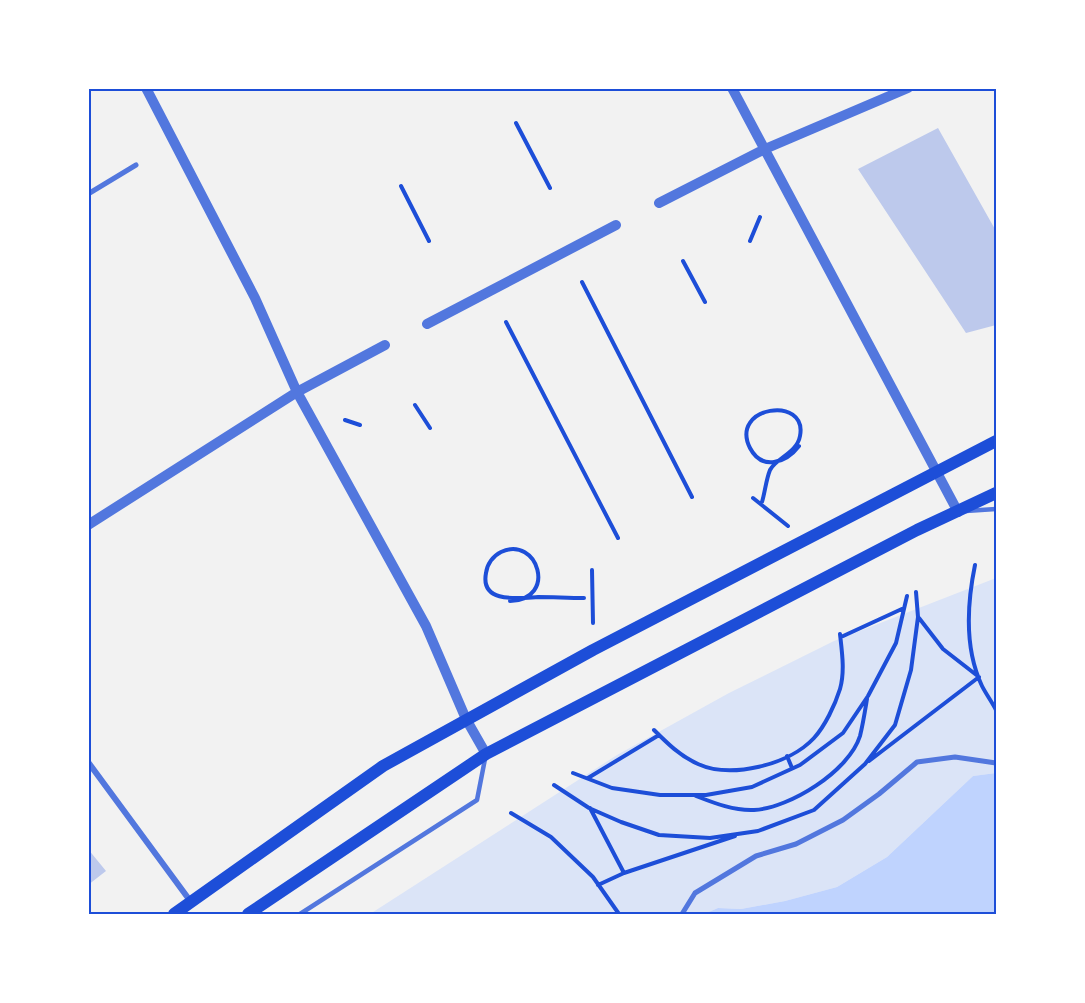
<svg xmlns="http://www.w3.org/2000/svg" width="1085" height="1003" viewBox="0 0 1085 1003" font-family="Poppins,sans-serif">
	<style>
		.green { fill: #dbe4f7 }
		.water { fill: #bfd3fe }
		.building { fill: #bdc9ec }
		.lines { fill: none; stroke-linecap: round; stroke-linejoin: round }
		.path { stroke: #1d4ed8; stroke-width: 4 }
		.service { stroke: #5277de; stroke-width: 4.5 }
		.pedestrian { stroke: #5277de; stroke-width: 5 }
		.minor { stroke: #5277de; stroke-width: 6 }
		.tertiary { stroke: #5277de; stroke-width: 10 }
		.secondary { stroke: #1d4ed8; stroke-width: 12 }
		.neatline { fill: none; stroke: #1d4ed8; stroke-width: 2 }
	</style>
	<rect width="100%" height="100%" fill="#f2f2f2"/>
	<!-- green -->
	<path class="green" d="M996,578V773L973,776L887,857L837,887L785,901L741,909L718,908L704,914H370L617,755L729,693L834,641Z"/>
	<!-- water -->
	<path class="water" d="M996,773V914H704L718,908L741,909L785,901L837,887L887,857L973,776Z"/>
	<!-- building -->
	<path class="building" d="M938,128L996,231V325L966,333L858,169Z
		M88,849L106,871L88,885Z"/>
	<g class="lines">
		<!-- path -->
		<path class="path" d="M516,123L550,188
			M401,186L429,241
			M750,241L760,217
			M683,261L705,302
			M582,282L692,497
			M506,322L618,538
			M415,405L430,428
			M345,420L360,425
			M753,498L788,526
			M762,502C765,492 766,480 770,470C776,458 797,453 800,436C808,395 729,406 750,448C762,471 786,463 799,446
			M975,565C967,604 964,648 982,686C986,694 992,702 996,710
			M592,570L593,623
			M510,601C558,600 538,535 501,552C493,556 487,564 486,573C480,604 519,598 538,597C553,597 568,598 584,598
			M841,637L904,608
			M654,730C667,743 680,756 698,764C731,779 789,765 814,738C825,726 835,705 840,689C845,672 842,652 840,634
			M787,756L792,768
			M869,761L979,677L943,649L919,618
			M573,773L612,788L660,795H706L752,787L800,765L843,733L868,696L896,643L907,596
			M588,778L659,735
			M554,785L589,808L621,822L659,835L710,838L758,831L814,810L865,764L895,725L911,670L918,617L916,592
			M696,796C714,803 734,811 754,810C790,808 849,771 860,736C863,724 865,711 867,699
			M590,808L624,873L735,836
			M511,813L551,837L593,877L619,914
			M598,885L624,873"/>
		<!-- service -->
		<path class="service" d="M966,511L996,509
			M300,914L477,800L485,759"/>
		<!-- pedestrian -->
		<path class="pedestrian" d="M88,194L136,165
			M682,914L695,893L756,856L796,844L843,820L879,794L917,762L955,757L996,763"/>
		<!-- minor -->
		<path class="minor" d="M88,762L191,902"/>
		<!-- tertiary -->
		<path class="tertiary" d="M146,88L255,298L297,392L426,626L466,719L486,754
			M732,88L958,512
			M659,203L765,149L908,88
			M427,324L616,225
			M88,525L297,392L385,345"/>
		<!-- secondary -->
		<path class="secondary" d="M174,914L383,766L593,650L996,441
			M248,914L486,754L917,530L996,493"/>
	</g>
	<!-- border -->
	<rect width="1085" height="1003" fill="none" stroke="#ffffff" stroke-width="180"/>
	<rect x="90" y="90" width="905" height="823" class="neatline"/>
</svg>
